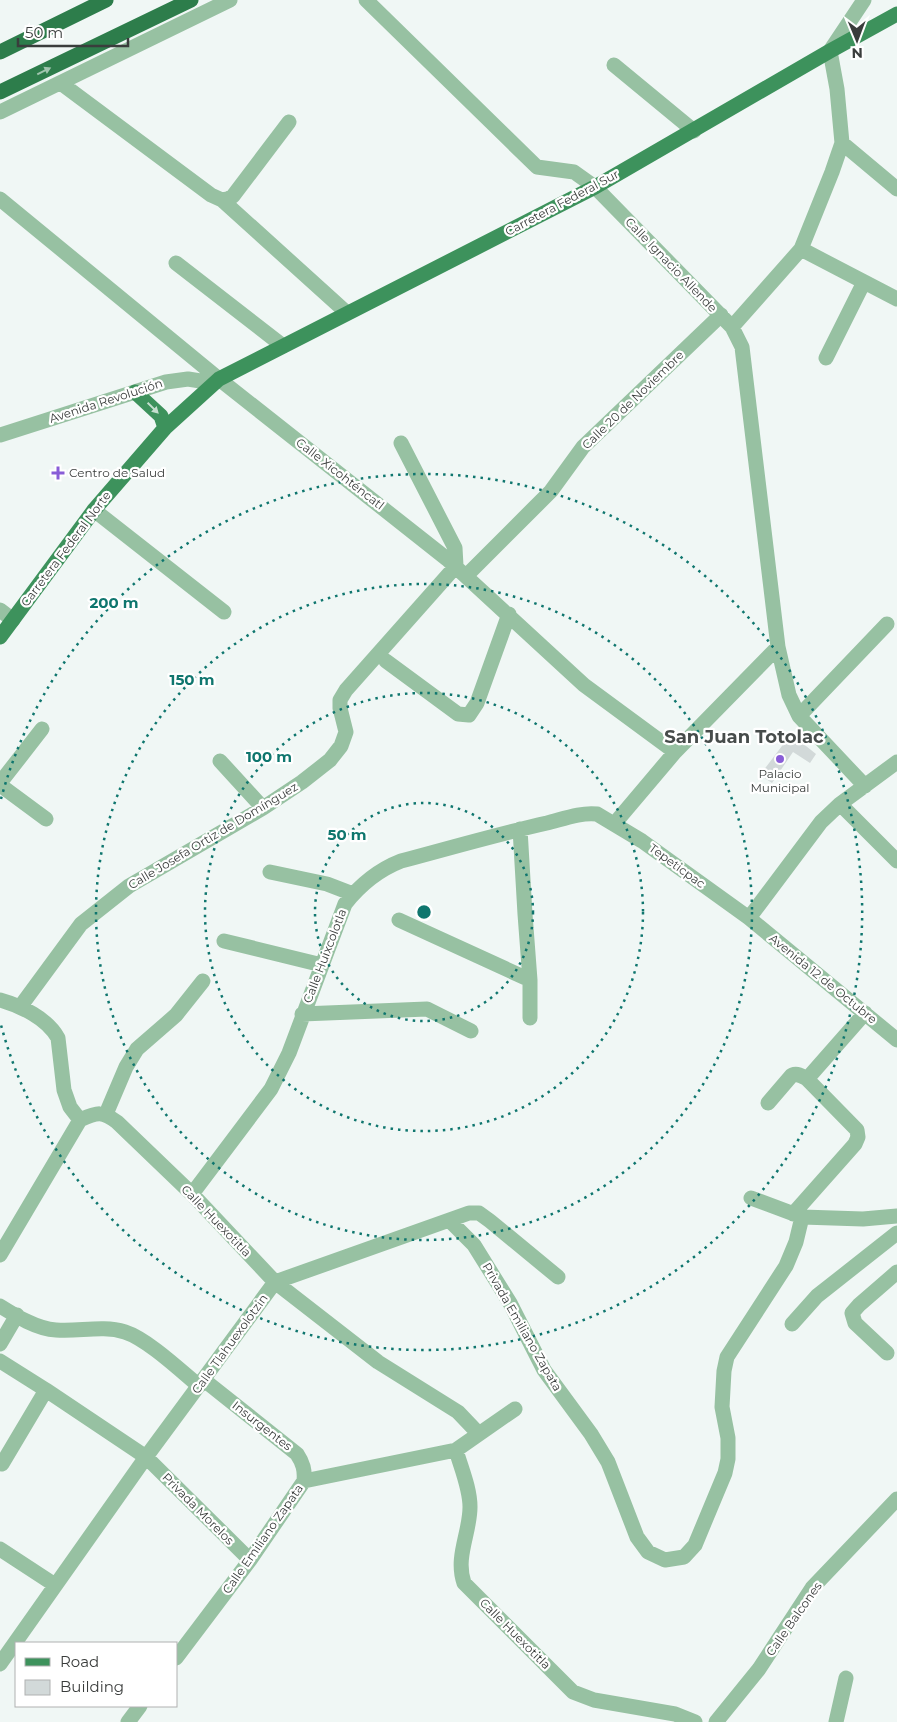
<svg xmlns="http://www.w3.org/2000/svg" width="897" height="1722" viewBox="0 0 897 1722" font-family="Montserrat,sans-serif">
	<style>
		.building { fill: #d2d9d9 }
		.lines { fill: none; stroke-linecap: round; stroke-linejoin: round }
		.minor { stroke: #97c1a2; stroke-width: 15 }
		.primary { stroke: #3d925c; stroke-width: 15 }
		.motorway { stroke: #2d7d4b; stroke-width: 15 }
		.oneway { fill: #a0c4ae }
		.oneway2 { fill: #c5dece }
		.ring { fill: none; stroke: #0f766e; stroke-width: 2.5; stroke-dasharray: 2.5 5 }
		.poi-dot { fill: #895dd7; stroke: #fff; stroke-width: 2 }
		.labels { text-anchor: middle; stroke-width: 4.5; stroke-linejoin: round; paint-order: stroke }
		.street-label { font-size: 12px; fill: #3a3d3c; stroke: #fff }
		.poi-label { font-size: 12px; fill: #3a3d3c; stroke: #fff; text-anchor: start }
		.district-label { font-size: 18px; font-weight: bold; fill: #474c4b; stroke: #fff }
		.centre { fill: #0f766e; stroke: #fff; stroke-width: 2.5 }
		.ring-label { font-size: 15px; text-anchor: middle; font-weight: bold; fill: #0f766e; stroke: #fff; stroke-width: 4.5; stroke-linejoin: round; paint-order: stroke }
	</style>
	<rect width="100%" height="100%" fill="#f0f7f5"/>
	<!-- building -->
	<path class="building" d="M791,734L816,754L810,763L793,752L772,783L760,775Z"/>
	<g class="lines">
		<!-- minor -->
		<path class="minor" d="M366,0L537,167L574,172L595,187L732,327L742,347L778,647L789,695L799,716L865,786
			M614,65L694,131
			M62,84L211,195L222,200L347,313
			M0,112L230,0
			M842,143L897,189
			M0,199L219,379L447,559L584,685L675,752
			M222,200L228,199L233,196L289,122
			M801,249L897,299
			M176,263L283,346
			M732,327L801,249L832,172L842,143L837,89L830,51L864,0
			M826,358L864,282
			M0,435L166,382L188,379L213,383
			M94,510L224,612
			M467,575L551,491L583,447L721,315
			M0,610L13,620
			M386,661L458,714L469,715L477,703L509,614
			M799,716L887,624
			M220,761L263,808
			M0,783L42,729
			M0,785L46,819
			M840,804L897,861
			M615,823L675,752L778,647
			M520,829L525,914L530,980V1018
			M270,872L327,884L353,894
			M749,918L821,822L840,804L897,762
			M399,920L530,980
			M224,941L322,965
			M0,1000C21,1006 47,1018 58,1038L64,1090L70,1107L80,1120
			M20,1007L81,924L129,886L263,808L302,782L330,760L341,746L346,732L340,708V700L346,690L456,566L455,548L401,443
			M302,1014L427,1009L471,1031
			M807,1079L865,1013
			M768,1103L792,1075C798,1073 802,1076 807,1079L857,1130L858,1137L855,1144L793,1214
			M106,1114L126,1067L137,1049L176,1015L203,981
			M80,1120C98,1112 102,1111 117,1122L192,1194L275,1282L378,1362L458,1412L478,1433
			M192,1194L271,1089L289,1053L345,904C360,885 378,870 401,861C450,848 498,834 547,823C563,819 581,812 597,814L642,841L749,918L897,1040
			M751,1198L802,1217L863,1219L897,1216
			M450,1221L474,1245L510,1303L544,1370L591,1434L608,1462L637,1537L648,1552L665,1560L684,1557L695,1545L725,1473L728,1459V1438L722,1407L724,1371L727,1357L786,1266L796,1242L802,1217
			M0,1255L80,1120
			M0,1306C16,1316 37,1329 56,1330C79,1332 102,1325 125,1332C147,1339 180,1370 199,1386
			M792,1324L817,1296L897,1233
			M0,1344L17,1315
			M887,1353L855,1323L852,1313L859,1305L897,1272
			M0,1361L46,1390L146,1457L250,1560
			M204,1380L297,1454C303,1463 305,1470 304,1481
			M456,1450C461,1468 470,1488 470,1507C470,1533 455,1557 464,1583L573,1692L594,1700L675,1714L695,1722
			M2,1464L46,1390
			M0,1549L55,1585
			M176,1658L250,1560L304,1481L456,1450L515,1409
			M0,1664L146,1457L275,1282L469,1213H479L490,1221L558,1277
			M128,1722L140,1706
			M716,1722L759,1669L812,1588L897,1499
			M836,1722L846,1678"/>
		<!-- primary -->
		<path class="primary" d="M135,392L161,416L165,428
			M0,637L94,510L165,428L219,379L595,187L830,51L897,14"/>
		<!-- motorway -->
		<path class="motorway" d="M0,52L106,0
			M0,92L191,0"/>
	</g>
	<!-- one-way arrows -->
	<defs><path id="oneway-solid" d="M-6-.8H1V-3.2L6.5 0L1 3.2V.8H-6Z" transform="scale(1.25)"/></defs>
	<use class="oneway" href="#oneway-solid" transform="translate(44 71) rotate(-26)"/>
	<use class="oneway2" href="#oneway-solid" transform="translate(153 408) rotate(44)"/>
	<!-- distance rings -->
	<g class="ring">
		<circle cx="424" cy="912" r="109"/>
		<circle cx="424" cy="912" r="219"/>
		<circle cx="424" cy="912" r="328"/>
		<path d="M1 799A438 438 0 1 1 1 1025"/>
	</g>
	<!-- markers -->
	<g class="poi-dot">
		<path d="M55.5 465.5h5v5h5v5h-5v5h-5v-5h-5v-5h5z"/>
		<circle cx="780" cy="759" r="5"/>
	</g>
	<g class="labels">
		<!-- street labels -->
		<g class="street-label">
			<text transform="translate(562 203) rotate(-28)" y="4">Carretera Federal Sur</text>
			<text transform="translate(671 265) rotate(46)" y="4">Calle Ignacio Allende</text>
			<text transform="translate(633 400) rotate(-44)" y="4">Calle 20 de Noviembre</text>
			<text transform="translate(106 401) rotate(-18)" y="4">Avenida Revolución</text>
			<text transform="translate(340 474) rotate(38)" y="4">Calle Xicohténcatl</text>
			<text transform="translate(66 549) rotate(-53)" y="4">Carretera Federal Norte</text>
			<text transform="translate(213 836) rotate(-31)" y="4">Calle Josefa Ortiz de Domínguez</text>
			<text transform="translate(677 866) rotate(36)" y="4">Tepeticpac</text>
			<text transform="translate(325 956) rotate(-69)" y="4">Calle Huixcolotla</text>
			<text transform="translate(823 979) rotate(39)" y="4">Avenida 12 de Octubre</text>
			<text transform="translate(216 1221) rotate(46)" y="4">Calle Huexotitla</text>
			<text transform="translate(522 1327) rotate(60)" y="4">Privada Emiliano Zapata</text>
			<text transform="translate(230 1344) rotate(-54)" y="4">Calle Tlahuexolotzin</text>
			<text transform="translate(262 1426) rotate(38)" y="4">Insurgentes</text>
			<text transform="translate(198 1509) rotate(45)" y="4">Privada Morelos</text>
			<text transform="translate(263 1539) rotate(-55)" y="4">Calle Emiliano Zapata</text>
			<text transform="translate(794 1619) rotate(-55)" y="4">Calle Balcones</text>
			<text transform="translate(515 1634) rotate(45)" y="4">Calle Huexotitla</text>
		</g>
		<!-- poi labels -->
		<g class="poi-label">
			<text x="69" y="477">Centro de Salud</text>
			<text x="780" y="778" text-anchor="middle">Palacio<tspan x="780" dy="14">Municipal</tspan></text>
		</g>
		<!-- district labels -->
		<g class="district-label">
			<text x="744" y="743">San Juan Totolac</text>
		</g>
	</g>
	<circle cx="424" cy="912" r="8" class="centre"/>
	<g class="ring-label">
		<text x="114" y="608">200 m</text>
		<text x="192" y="685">150 m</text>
		<text x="269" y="762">100 m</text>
		<text x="347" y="840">50 m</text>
	</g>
	<!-- legend -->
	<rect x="15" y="1642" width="162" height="65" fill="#ffffff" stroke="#b0b1b1"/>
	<rect x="25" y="1658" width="25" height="8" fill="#3d925c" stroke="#b0b1b1"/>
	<text x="60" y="1667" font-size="15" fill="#3a3d3c">Road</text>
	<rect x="25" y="1680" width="25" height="15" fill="#d2d9d9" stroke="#b0b1b1"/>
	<text x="60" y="1692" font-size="15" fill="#3a3d3c">Building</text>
	<!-- north arrow -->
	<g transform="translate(857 40) rotate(179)" stroke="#ffffff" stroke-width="4" paint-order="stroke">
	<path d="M0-4L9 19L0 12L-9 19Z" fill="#3a3d3c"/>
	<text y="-8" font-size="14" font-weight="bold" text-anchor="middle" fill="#3a3d3c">N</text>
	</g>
	<!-- scale -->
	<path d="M18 38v8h110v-8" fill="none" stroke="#3a3d3c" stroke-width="2.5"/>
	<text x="25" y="38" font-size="15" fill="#3a3d3c" stroke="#ffffff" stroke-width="4" paint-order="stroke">50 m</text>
</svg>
